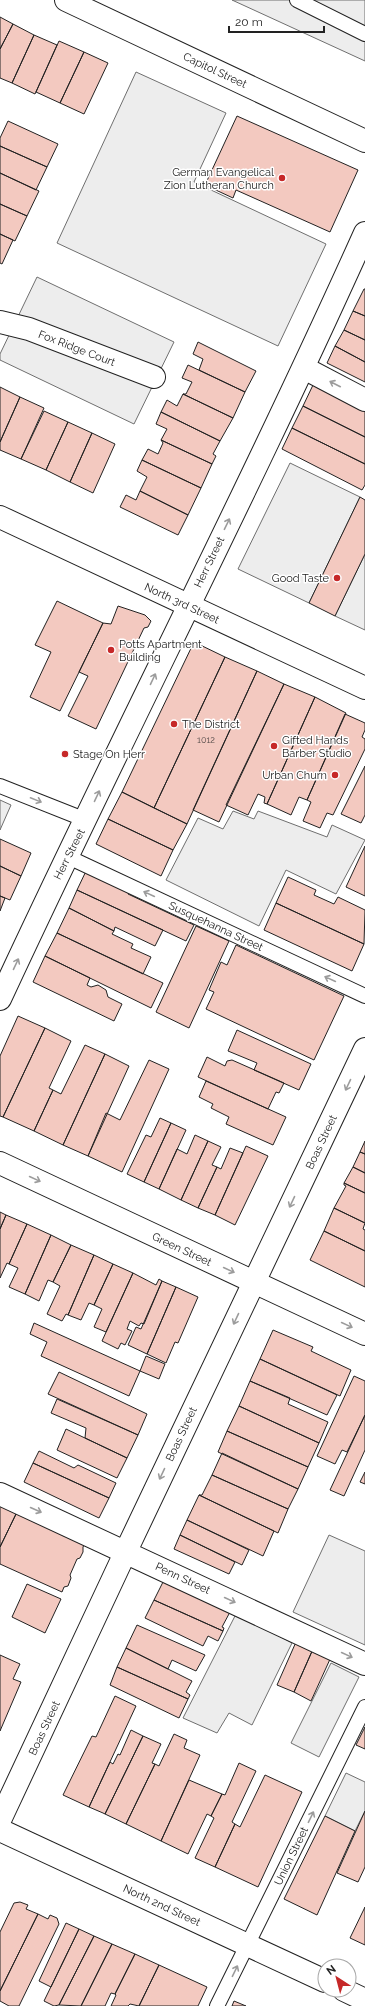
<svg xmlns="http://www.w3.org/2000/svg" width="365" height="2006" viewBox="0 0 365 2006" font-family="Raleway,sans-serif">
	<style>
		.parking { fill: #ededed; stroke: #6f6f6f }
		.building { fill: #f3c9c0; stroke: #222 }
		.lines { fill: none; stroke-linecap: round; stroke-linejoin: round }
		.lane-casing { stroke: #222; stroke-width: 16 }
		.street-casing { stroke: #222; stroke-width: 24 }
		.secondary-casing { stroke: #222; stroke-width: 24 }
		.primary-casing { stroke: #222; stroke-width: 24 }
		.lane { stroke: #fff; stroke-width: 14 }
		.street { stroke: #fff; stroke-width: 22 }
		.secondary { stroke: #fff; stroke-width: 22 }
		.primary { stroke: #fff; stroke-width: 22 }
		.oneway { stroke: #9c9c9c }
		.poi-dot { fill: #c62828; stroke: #fff; stroke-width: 1.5 }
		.labels { text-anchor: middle; stroke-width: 3; stroke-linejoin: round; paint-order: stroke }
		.number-label { font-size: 9px; fill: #564c4a }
		.street-label { font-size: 11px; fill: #222; stroke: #fff }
		.poi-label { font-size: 11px; fill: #222; stroke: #fff; text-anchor: start }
	</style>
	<rect width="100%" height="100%" fill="#fff"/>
	<!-- parking -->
	<path class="parking" d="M232,0H365V61Z
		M136,72L226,113L194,182L326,244L278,346L57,243Z
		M37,277L174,342L134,424L0,360V354Z
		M290,463L360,497L309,603L238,569Z
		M365,554V630L335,616Z
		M0,800L11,805L0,830Z
		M233,811L254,819L258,811L327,837L332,825L365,840L336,894L286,870L259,926L166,880L198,818L223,829Z
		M329,1535L365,1551V1645L293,1612Z
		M236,1614L292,1643L252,1725L229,1713L217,1733L183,1718Z
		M331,1663L359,1677L319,1757L291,1743Z
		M346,1773L365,1782V1811L355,1831L325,1816Z"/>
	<!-- building -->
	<path class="building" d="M0,17L13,24L0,49Z
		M13,24L34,35L12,83L0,78V49Z
		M34,35L57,45L35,94L12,83Z
		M59,41L84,52L60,103L36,92Z
		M84,52L108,63L84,114L60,103Z
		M237,116L358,170L330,232L236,190L233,198L205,185Z
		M8,121L58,144L47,167L0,146V138Z
		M0,146L47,167L36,190L0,173Z
		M0,173L39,191L27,216L0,204Z
		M0,204L27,216L15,241L0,234Z
		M0,234L13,240L2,264L0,263Z
		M364,289H365V316L353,311Z
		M353,311L365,316V340L344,330Z
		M344,330L365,340V362L335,346Z
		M198,342L256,371L245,392L199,370L203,359L193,354Z
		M335,346L365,362V382L327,363Z
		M188,365L245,392L233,418L183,394H186L192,382L182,378Z
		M313,385L365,411V437L303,406Z
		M0,387L20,397L0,442Z
		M183,394L233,418L220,441L161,412L167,400L177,406Z
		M20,397L44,408L21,459L0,450V442Z
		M303,406L365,437V464L292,428Z
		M44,411L68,422L46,470L21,459Z
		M161,412L220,441L213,454L216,456L212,464L161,440L167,429L156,424Z
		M68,422L92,433L70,482L46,470Z
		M292,428L365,464V485L362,490L282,449Z
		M92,433L115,444L93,493L70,482Z
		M161,440L212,464L201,488L142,460L148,449L158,454L163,443Z
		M142,460L201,488L188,515L140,491L147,477L137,471Z
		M140,491L188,515L178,535L120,507L126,495L136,500Z
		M360,497L365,500V554L335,616L309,603Z
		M57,601L103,623L60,711L30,697L51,652L35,645Z
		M118,606L145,615L151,621L148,627L144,628L96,729L68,716L88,676L79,672L103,623L111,624Z
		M194,642L225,657L154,808L122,792Z
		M225,657L257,671L187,824L154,808Z
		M257,671L284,684L219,822L193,810Z
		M284,684L315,697L267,804L264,803L265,797L258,794L248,815L226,805Z
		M315,697L346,713L307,800L299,797L291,815L267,804Z
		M345,714L365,723V730L362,737L365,739V749L333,815L327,813L320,828L303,821L311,802L307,800Z
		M365,766V815L361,823L341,814Z
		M122,792L187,824L173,850L108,819Z
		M108,819L173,850L161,876L96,844Z
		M0,839L31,853L21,876L0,866Z
		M365,846V896L346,887Z
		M0,866L21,876L10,900L0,896Z
		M87,869L130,890L128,894L194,925L186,941L77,890Z
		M288,877L316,890L314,895L334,904L338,897L365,910L364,944L276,903Z
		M77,890L163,930L155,946L115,927L114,931L69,908Z
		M0,896L5,898L0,911Z
		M276,903L364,944L352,971L264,930Z
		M69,908L114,931L112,934L133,944L131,948L151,957L143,974L57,933Z
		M196,926L229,941L189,1028L156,1012Z
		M57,933L163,983L151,1008L45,956Z
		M236,945L344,996L314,1060L206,1009L214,992L209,990L221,962L227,965Z
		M45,956L90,978L87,985L91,987L98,985L106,990L108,997L122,1004L114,1021L33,982Z
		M18,1016L45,1028L3,1117L0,1116V1056Z
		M45,1028L71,1041L49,1088L53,1090L34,1131L3,1117Z
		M237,1030L311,1064L299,1090L254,1070L257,1063L228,1051Z
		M85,1045L105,1054L63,1145L34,1131L53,1090L61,1094Z
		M105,1054L129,1066L88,1156L63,1145Z
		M207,1057L225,1066L227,1061L232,1060L284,1083L279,1093L276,1092L268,1109L198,1077Z
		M149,1060L169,1069L122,1172L88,1156L106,1113L120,1120Z
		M206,1081L286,1117L273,1145L226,1124L229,1117L211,1108L213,1104L199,1097Z
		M160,1118L171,1123L144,1182L127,1174L146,1135L151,1137Z
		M171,1123L186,1130L159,1189L144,1182Z
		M195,1135L208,1141L181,1200L159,1189L177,1149L187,1154Z
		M208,1141L221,1147L212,1165L217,1167L198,1208L181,1200Z
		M365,1141V1154L360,1152Z
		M246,1146L268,1156L235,1225L215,1215Z
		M230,1148L243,1153L215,1215L198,1208L217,1167L221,1169Z
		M360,1152L365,1154V1173L353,1167Z
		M353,1167L365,1173V1193L344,1183Z
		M344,1183L365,1193V1223L334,1208L346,1186L344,1185Z
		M334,1208L365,1223L363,1229L365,1230V1251L324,1231Z
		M0,1212L6,1215L0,1229Z
		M6,1215L27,1224L9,1264L7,1263L0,1278V1229Z
		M27,1224L51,1235L25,1294L9,1287L18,1268L9,1264Z
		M324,1231L365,1251V1287L310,1260Z
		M51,1235L71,1245L53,1282L48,1280L39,1301L25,1294Z
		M71,1245L94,1255L68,1315L66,1314L62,1321L47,1314L60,1286L53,1282Z
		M94,1255L113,1264L94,1305L89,1303L81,1320L68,1315Z
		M113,1264L133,1273L106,1332L94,1327L102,1309L94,1305Z
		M133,1273L156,1285L159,1279L162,1281L144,1324L141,1323L139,1326L130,1321L127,1329L132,1331L125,1345L121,1343L118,1349L102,1341Z
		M162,1281L176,1287L147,1354L128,1345L136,1327L141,1329Z
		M176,1287L198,1297L178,1343L175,1342L166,1363L147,1354Z
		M34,1323L140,1371L129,1396L41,1356L47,1342L30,1334Z
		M273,1330L313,1347L311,1351L351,1370L340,1396L260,1359Z
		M146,1356L165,1364L159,1379L140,1371Z
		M260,1359L337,1395L327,1415L250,1381Z
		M59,1372L147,1414L138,1435L48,1394Z
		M354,1376L365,1381V1415L347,1452L342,1450L335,1464L317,1456Z
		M250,1381L290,1398L288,1404L328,1422L319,1443L239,1406Z
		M57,1399L138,1435L127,1458L85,1438L86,1428L51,1413Z
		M239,1406L319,1443L308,1467L227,1431Z
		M365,1415V1450L344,1496L330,1490Z
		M66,1429L127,1458L117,1478L57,1450Z
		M227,1431L308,1467L298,1489L218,1452Z
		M39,1451L74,1468L78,1465L116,1483L109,1498L33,1463Z
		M222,1453L298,1489L288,1509L212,1475Z
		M33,1463L109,1498L99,1518L24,1482Z
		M365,1472V1484L360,1482Z
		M212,1475L288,1509L278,1533L199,1495H202Z
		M199,1495L274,1531L263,1556L187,1520Z
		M0,1504L17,1512L0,1547Z
		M17,1512L85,1543L83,1547V1552L80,1558L77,1559L70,1575L71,1578L68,1586L64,1587L62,1592L0,1564V1547Z
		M187,1520L249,1550L242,1565L180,1535Z
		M180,1535L235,1562L229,1574L174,1549Z
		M164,1580L230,1612L222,1627L224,1628L223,1631L154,1600Z
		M27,1584L61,1599L45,1633L12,1617Z
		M154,1600L223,1631L218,1641L208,1636L203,1646L145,1618Z
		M137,1625L205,1655L196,1671L172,1660L168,1669L126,1648Z
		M296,1642L313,1649L294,1692L277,1685Z
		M126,1648L192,1681L186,1692L190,1695L188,1699L117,1667Z
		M313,1649L331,1657L311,1701L294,1692Z
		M0,1655L20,1664L13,1679L21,1682L0,1731Z
		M117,1667L188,1699L179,1718L110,1685Z
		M115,1696L136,1706L89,1807L63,1795L92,1736L96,1737Z
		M365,1727V1749L356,1745Z
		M131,1730L143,1736L105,1814L103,1813L89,1807L110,1762L113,1764L118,1754L120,1755Z
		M174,1734L187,1740L184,1748L200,1755L161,1841L126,1824L155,1764L159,1766Z
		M143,1736L161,1744L152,1763L155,1764L126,1824L105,1814Z
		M239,1763L256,1771L232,1822L235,1824L215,1867L195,1858L214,1818L211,1816L222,1794L225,1795Z
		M265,1775L302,1792L258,1887L215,1867L235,1824L240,1827Z
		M189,1780L222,1794L211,1816L207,1814L188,1854L161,1841Z
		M365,1811V1867L358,1882L337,1873Z
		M325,1816L355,1831L317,1915L284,1899Z
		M20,1902L28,1905L26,1909L38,1914L0,1991V1932L14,1903Z
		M365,1907V1945L350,1938Z
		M38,1914L48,1919L50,1915L57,1918L59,1924L19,2006H9L0,2001V1991Z
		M66,1923L79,1929L51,1987L39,1981Z
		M79,1929L94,1936L59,2005L54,2006L44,2001Z
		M94,1936L112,1944L81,2006L59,2005Z
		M112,1944L135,1954L115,1994L111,1993L105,2006H81Z
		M135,1954L159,1965L139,2006L130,2004L128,2006H111L116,1995L115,1994Z
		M159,1965L207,1987L198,2006H139Z
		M234,2001L246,2006H232Z"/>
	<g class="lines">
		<defs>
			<path id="lane" d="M297,0L365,34
				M0,786L86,820
				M66,856L365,996
				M217,2006L365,1707"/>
			<path id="street" d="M66,0L365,141
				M0,322L29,329L154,377
				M304,368L365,400
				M0,999C119,742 249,491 365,233
				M0,1163L365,1334
				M0,1494L365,1664
				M0,1820L126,1551L365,1049"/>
			<path id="secondary" d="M0,517L365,688"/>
			<path id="primary" d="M0,1830L325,1981
				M344,1990L365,2000"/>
		</defs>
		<!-- lane casing -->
		<use href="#lane" class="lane-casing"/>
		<!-- street casing -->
		<use href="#street" class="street-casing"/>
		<!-- secondary casing -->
		<use href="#secondary" class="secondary-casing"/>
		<!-- primary casing -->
		<use href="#primary" class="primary-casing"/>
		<!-- lane -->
		<use href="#lane" class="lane"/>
		<!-- street -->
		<use href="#street" class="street"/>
		<!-- secondary -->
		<use href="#secondary" class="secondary"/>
		<!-- primary -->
		<use href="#primary" class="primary"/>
	</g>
	<!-- one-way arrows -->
	<defs><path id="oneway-shaft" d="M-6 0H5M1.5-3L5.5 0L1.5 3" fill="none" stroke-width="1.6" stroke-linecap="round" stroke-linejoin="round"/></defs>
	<g class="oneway">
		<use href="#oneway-shaft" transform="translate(335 384) rotate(-153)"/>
		<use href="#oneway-shaft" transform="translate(227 524) rotate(-64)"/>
		<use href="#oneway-shaft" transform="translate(153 679) rotate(-65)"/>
		<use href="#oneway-shaft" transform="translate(97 796) rotate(-65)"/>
		<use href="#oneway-shaft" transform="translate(36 800) rotate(22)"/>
		<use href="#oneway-shaft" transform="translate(149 894) rotate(-155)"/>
		<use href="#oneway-shaft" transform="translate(16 964) rotate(-65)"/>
		<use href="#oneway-shaft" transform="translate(330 979) rotate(-155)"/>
		<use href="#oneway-shaft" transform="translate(348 1085) rotate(115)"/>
		<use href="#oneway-shaft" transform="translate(35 1179) rotate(25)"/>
		<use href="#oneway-shaft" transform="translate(292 1202) rotate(115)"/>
		<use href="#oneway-shaft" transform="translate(229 1270) rotate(25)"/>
		<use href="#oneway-shaft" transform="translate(236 1319) rotate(115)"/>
		<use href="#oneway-shaft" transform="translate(347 1325) rotate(25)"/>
		<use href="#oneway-shaft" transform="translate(162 1474) rotate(115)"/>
		<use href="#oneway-shaft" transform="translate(36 1510) rotate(24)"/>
		<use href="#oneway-shaft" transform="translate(230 1600) rotate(25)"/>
		<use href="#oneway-shaft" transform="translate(347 1655) rotate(25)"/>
		<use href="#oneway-shaft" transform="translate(311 1817) rotate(-64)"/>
		<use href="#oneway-shaft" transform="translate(235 1971) rotate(-64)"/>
	</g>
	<!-- markers -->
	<g class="poi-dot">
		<circle cx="282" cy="178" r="4"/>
		<circle cx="337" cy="578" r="4"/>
		<circle cx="111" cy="650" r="4"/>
		<circle cx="174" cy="724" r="4"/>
		<circle cx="274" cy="746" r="4"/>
		<circle cx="65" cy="754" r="4"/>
		<circle cx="335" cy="775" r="4"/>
	</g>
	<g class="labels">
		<!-- number labels -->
		<g class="number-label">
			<text x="206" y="743">1012</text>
		</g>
		<!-- street labels -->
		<g class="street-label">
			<text transform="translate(215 70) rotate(25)" y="4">Capitol Street</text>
			<text transform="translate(77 348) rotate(21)" y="4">Fox Ridge Court</text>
			<text transform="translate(209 562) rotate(-64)" y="4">Herr Street</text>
			<text transform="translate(182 603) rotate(25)" y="4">North 3rd Street</text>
			<text transform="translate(69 854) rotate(-63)" y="4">Herr Street</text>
			<text transform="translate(216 926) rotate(25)" y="4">Susquehanna Street</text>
			<text transform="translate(321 1142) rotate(-65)" y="4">Boas Street</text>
			<text transform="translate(182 1249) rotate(25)" y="4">Green Street</text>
			<text transform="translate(181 1434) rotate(-65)" y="4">Boas Street</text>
			<text transform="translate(183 1578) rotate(25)" y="4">Penn Street</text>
			<text transform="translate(44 1728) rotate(-65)" y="4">Boas Street</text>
			<text transform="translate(291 1856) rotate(-64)" y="4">Union Street</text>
			<text transform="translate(162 1905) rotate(25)" y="4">North 2nd Street</text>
		</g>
		<!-- poi labels -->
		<g class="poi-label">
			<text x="274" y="176" text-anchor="end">German Evangelical<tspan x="274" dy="13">Zion Lutheran Church</tspan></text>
			<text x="329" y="582" text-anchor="end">Good Taste</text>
			<text x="119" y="648">Potts Apartment<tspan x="119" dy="13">Building</tspan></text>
			<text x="182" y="728">The District</text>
			<text x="282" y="744">Gifted Hands<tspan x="282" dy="13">Barber Studio</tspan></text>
			<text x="73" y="758">Stage On Herr</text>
			<text x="327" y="779" text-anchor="end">Urban Churn</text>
		</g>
	</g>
	<!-- north arrow -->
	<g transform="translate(337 1978) rotate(324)"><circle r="19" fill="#ffffff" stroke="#a7a7a7"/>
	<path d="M0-3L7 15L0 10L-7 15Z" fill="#c62828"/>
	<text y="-6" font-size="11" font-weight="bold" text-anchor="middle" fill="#222222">N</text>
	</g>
	<!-- scale -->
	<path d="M229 26v6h95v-6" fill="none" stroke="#222222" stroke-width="2"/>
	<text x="235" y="26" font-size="12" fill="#222222" stroke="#ffffff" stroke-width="3" paint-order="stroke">20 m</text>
</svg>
